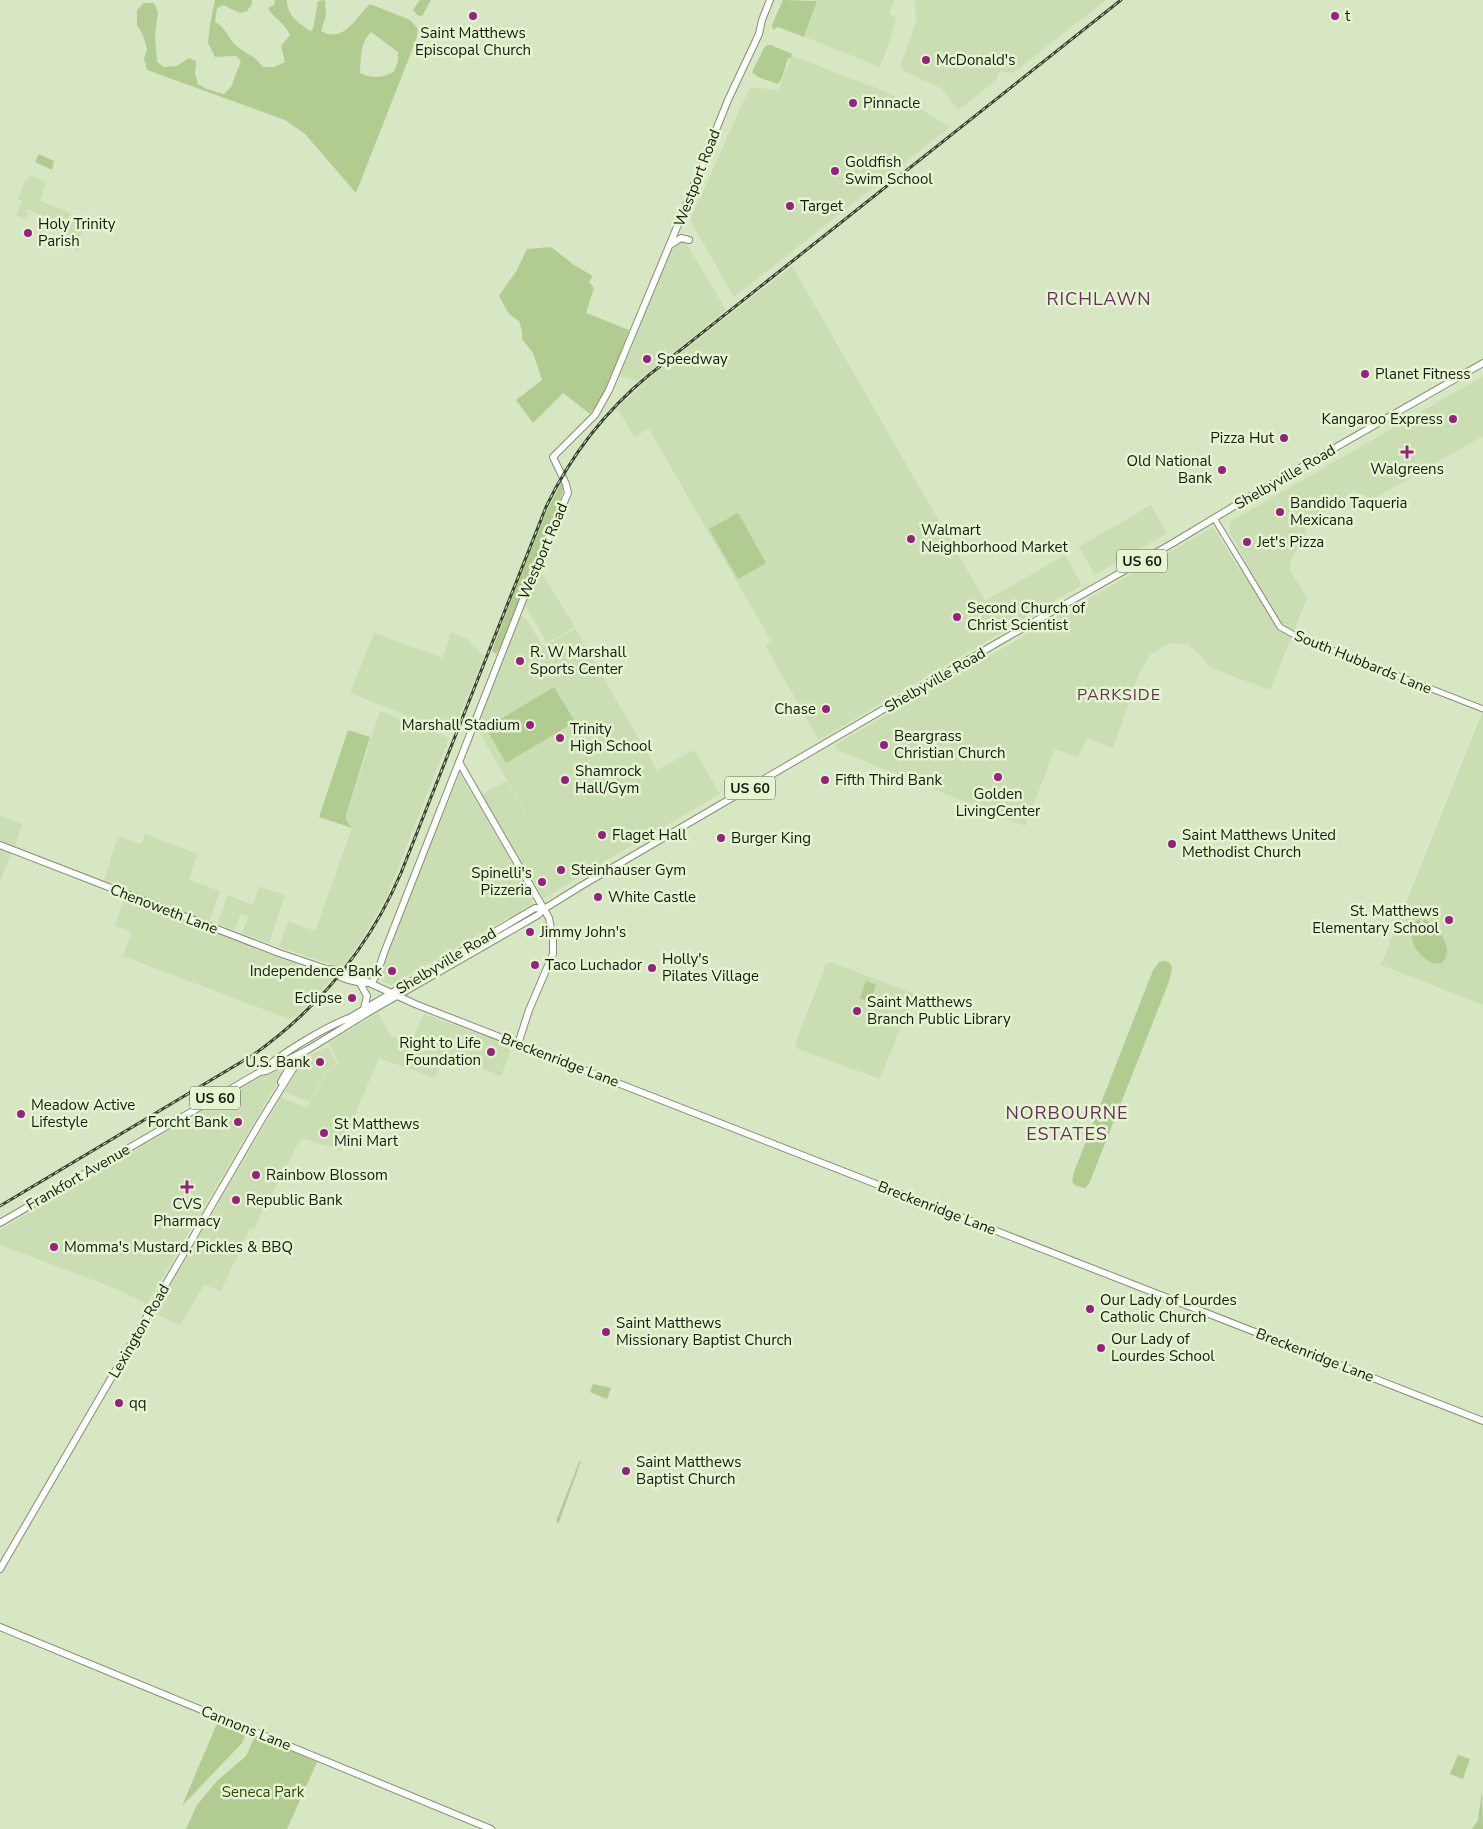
<svg xmlns="http://www.w3.org/2000/svg" width="1483" height="1829" viewBox="0 0 1483 1829" font-family="'Nunito Sans',sans-serif">
	<style>
		.built { fill: #caddb3 }
		.green { fill: #b2cb91; fill-rule: evenodd }
		.lines { fill: none; stroke-linecap: round; stroke-linejoin: round }
		.minor-casing { stroke: #829070; stroke-width: 7 }
		.major-casing { stroke: #829070; stroke-width: 8 }
		.minor { stroke: #fff; stroke-width: 5 }
		.major { stroke: #fff; stroke-width: 6 }
		.rail-casing { stroke: #3c4433; stroke-width: 3 }
		.rail { stroke: #e5f4d1; stroke-width: 1; stroke-dasharray: 4; stroke-linecap: butt }
		.poi-dot { fill: #962280; stroke: #e5f4d1; stroke-width: 2 }
		.labels { text-anchor: middle; stroke-width: 5; stroke-linejoin: round; paint-order: stroke }
		.shield { fill: #e5f4d1; stroke: #545d49; stroke-width: 1 }
		.shield-label { font-size: 14px; font-weight: bold; fill: #161c0f }
		.poi-label { font-size: 15px; fill: #161c0f; stroke: #e5f4d1; text-anchor: start }
		.street-label { font-size: 15px; fill: #161c0f; stroke: #e5f4d1 }
		.park-label { font-size: 15px; fill: #31450d; stroke: #e5f4d1 }
		.neighbourhood-label { font-size: 16px; letter-spacing: 1px; fill: #682f5a; stroke: #e5f4d1 }
		.quarter-label { font-size: 18px; letter-spacing: 1px; fill: #682f5a; stroke: #e5f4d1 }
	</style>
	<rect width="100%" height="100%" fill="#d7e7c4"/>
	<!-- built -->
	<path class="built" d="M816,0H894L889,14L896,17L889,43L880,67L805,37L817,1Z
		M915,0H1106L1018,69L1011,73L1000,71L996,80L958,110L942,89L904,71L901,65L916,21Z
		M792,56L884,91L926,112L950,127L734,297L690,220L750,87L778,90Z
		M29,176L32,177L33,176L46,182L40,201L70,213L68,219L85,225L78,244L81,246L78,252L74,249L67,247L66,249L57,245L64,224L27,209L26,212L29,213L26,219L16,215L22,201L18,199L25,181H27Z
		M680,241L686,243L726,310L637,381L618,376L673,246Z
		M792,266L985,601L1065,555L1082,585L819,740L765,645L771,641L649,429L634,437L625,420L616,409L656,372Z
		M1483,376V436L1373,499L1353,491L1308,524L1305,528L1306,535L1291,559L1289,569L1307,598L1270,690L1211,668L1200,655L1188,644L1170,643L1151,654L1139,673L1113,748L1087,738L1078,757L1055,749L1025,826L839,751L835,745L1213,527L1240,571L1248,567L1230,533V522Z
		M1151,505L1167,533L1095,575L1079,547Z
		M541,572L575,627L547,643L525,605Z
		M521,616L526,618L543,647L575,629L657,770L694,750L720,794L592,869L544,899L481,795L506,781L529,818L476,727Z
		M451,632L467,639L484,656L452,733L350,693L374,633L443,658Z
		M380,711L449,738L387,896L367,931L342,968L279,947L288,921L315,931L352,828L346,820V815Z
		M1482,713L1483,714V1005L1381,965Z
		M460,773L533,900L530,905L423,967L417,958L422,967L403,977V978L397,982L392,985L387,984L380,979L381,971L396,932L395,931Z
		M0,815L22,824L14,848L0,843Z
		M145,834L197,854L189,880L220,891L209,922L104,882L118,836L141,844Z
		M0,849L11,853L0,882Z
		M259,887L285,895L269,943L242,933L248,917L241,914L234,930L218,924L227,895L253,905Z
		M125,896L332,978L298,1015L289,1019L123,956L132,932L115,926Z
		M831,962L914,994L880,1079L796,1048L795,1044L826,964Z
		M378,1013L390,1035L411,1042L424,1014L508,1044L511,1049L501,1076L445,1053L435,1078L379,1058L340,1150L301,1138L253,1230L250,1228L221,1291L204,1285L180,1325L154,1313L281,1097L307,1108L327,1071L339,1063L328,1043Z
		M324,1048H328L337,1063L327,1070L309,1102L285,1092L304,1059Z
		M278,1068L283,1073L147,1304L117,1289L0,1245V1230L269,1072Z"/>
	<!-- green -->
	<path class="green" d="M215,0H252V4L247,11L240,13L223,5L217,8L215,22C226,27 228,39 237,46C248,56 252,53 263,67H274L285,62L281,46L290,35C285,23 273,18 268,8L274,5L275,0H287C287,16 298,22 310,31L313,29L318,1L325,0L326,15L321,31C344,44 355,18 370,4L410,20L418,29L416,40L356,193L305,134L285,120L147,70L144,59L147,49L143,35L137,25V10L144,3H154L158,12L155,36L157,62L164,67L177,66L189,58L196,61L195,73L198,84L207,89L224,94L231,87L241,61L236,56L215,57L208,43L210,24ZM371,32L398,52V61L394,72C381,78 372,79 360,73C361,58 360,43 371,32Z
		M420,0H431L422,16L417,15L413,10Z
		M783,0L817,1L804,37L778,27L773,30L772,25Z
		M767,45H771L792,54L791,58H788L782,78L778,84L758,77L752,72L764,48Z
		M39,154L54,161L52,170L35,162Z
		M551,247L574,265L593,276L589,282L594,288L586,313L629,330C618,359 609,390 590,414L563,393L533,423L516,400L542,380L533,353L522,339V331L519,321L509,314L499,296L517,270L527,249Z
		M562,482L563,489L561,498L503,643L496,654L492,651C513,596 533,533 562,482Z
		M738,513L766,563L738,579L709,529Z
		M554,687L575,722L506,763L486,728Z
		M348,730L370,737L346,815V820L352,828L319,817Z
		M1420,919V923L1423,924L1424,919C1437,926 1456,948 1442,963C1422,969 1398,929 1420,919Z
		M1165,961L1170,963L1172,968L1170,979L1089,1184L1085,1188L1076,1186L1072,1182L1074,1172L1153,970L1159,962Z
		M866,981L876,985L869,1002L860,998Z
		M593,1384L611,1388L607,1399L590,1392Z
		M581,1461L559,1522L558,1523L556,1521L579,1462Z
		M218,1721L241,1730L245,1736L242,1743L182,1806Z
		M255,1736L317,1762L287,1829H186L197,1805L217,1781L246,1756Z
		M1458,1755L1470,1759L1463,1779L1450,1774Z
		M1482,1792L1483,1829H1472L1478,1820Z"/>
	<g class="lines">
		<defs>
			<path id="minor" d="M1214,518L1280,627L1296,636L1483,709"/>
			<path id="major" d="M670,245L681,238L689,240
				M459,762L549,918L553,940V954L529,1010L518,1044
				M0,845L279,953L329,970L333,969L361,979L415,1004L1483,1421
				M329,970C338,978 355,983 367,983
				M360,983L367,996L364,1009
				M371,984L377,974L384,953L537,564L568,493L566,484L553,457L595,415L609,390L677,227L728,100L759,34L762,20L770,0
				M346,1020L535,908L544,909
				M260,1072L266,1071L309,1049L369,1012L538,915L544,909L581,886L1009,636L1173,543L1251,496L1483,363
				M281,1082L296,1056
				M0,1223L260,1072C281,1054 323,1028 349,1018
				M0,1569L262,1119L303,1053
				M0,1627L491,1829"/>
		</defs>
		<!-- minor casing -->
		<use href="#minor" class="minor-casing"/>
		<!-- major casing -->
		<use href="#major" class="major-casing"/>
		<!-- minor -->
		<use href="#minor" class="minor"/>
		<!-- major -->
		<use href="#major" class="major"/>
		<defs>
			<path id="rail" d="M0,1206L253,1055C319,1008 369,948 401,873L546,507C571,455 604,412 649,375L1121,0"/>
		</defs>
		<!-- rail casing -->
		<use href="#rail" class="rail-casing"/>
		<!-- rail -->
		<use href="#rail" class="rail"/>
	</g>
	<!-- markers -->
	<g class="poi-dot">
		<circle cx="473" cy="16" r="5"/>
		<circle cx="1335" cy="16" r="5"/>
		<circle cx="926" cy="60" r="5"/>
		<circle cx="853" cy="103" r="5"/>
		<circle cx="835" cy="171" r="5"/>
		<circle cx="790" cy="206" r="5"/>
		<circle cx="28" cy="233" r="5"/>
		<circle cx="647" cy="359" r="5"/>
		<circle cx="1365" cy="374" r="5"/>
		<circle cx="1453" cy="419" r="5"/>
		<circle cx="1284" cy="438" r="5"/>
		<path d="M1404.5 444.5h5v5h5v5h-5v5h-5v-5h-5v-5h5z"/>
		<circle cx="1222" cy="470" r="5"/>
		<circle cx="1280" cy="512" r="5"/>
		<circle cx="911" cy="539" r="5"/>
		<circle cx="1247" cy="542" r="5"/>
		<circle cx="957" cy="617" r="5"/>
		<circle cx="520" cy="661" r="5"/>
		<circle cx="826" cy="709" r="5"/>
		<circle cx="530" cy="725" r="5"/>
		<circle cx="560" cy="738" r="5"/>
		<circle cx="884" cy="745" r="5"/>
		<circle cx="998" cy="777" r="5"/>
		<circle cx="565" cy="780" r="5"/>
		<circle cx="825" cy="780" r="5"/>
		<circle cx="602" cy="835" r="5"/>
		<circle cx="721" cy="838" r="5"/>
		<circle cx="1172" cy="844" r="5"/>
		<circle cx="561" cy="870" r="5"/>
		<circle cx="542" cy="882" r="5"/>
		<circle cx="598" cy="897" r="5"/>
		<circle cx="1449" cy="920" r="5"/>
		<circle cx="530" cy="932" r="5"/>
		<circle cx="535" cy="965" r="5"/>
		<circle cx="652" cy="968" r="5"/>
		<circle cx="392" cy="971" r="5"/>
		<circle cx="352" cy="998" r="5"/>
		<circle cx="857" cy="1011" r="5"/>
		<circle cx="491" cy="1052" r="5"/>
		<circle cx="320" cy="1062" r="5"/>
		<circle cx="21" cy="1114" r="5"/>
		<circle cx="238" cy="1122" r="5"/>
		<circle cx="324" cy="1133" r="5"/>
		<circle cx="256" cy="1175" r="5"/>
		<path d="M184.5 1179.5h5v5h5v5h-5v5h-5v-5h-5v-5h5z"/>
		<circle cx="236" cy="1200" r="5"/>
		<circle cx="54" cy="1247" r="5"/>
		<circle cx="1090" cy="1309" r="5"/>
		<circle cx="606" cy="1332" r="5"/>
		<circle cx="1101" cy="1348" r="5"/>
		<circle cx="119" cy="1403" r="5"/>
		<circle cx="626" cy="1471" r="5"/>
	</g>
	<g class="labels">
		<!-- shield labels -->
		<g class="shield">
			<rect x="1117" y="549.5" width="50" height="23" rx="4"/>
			<rect x="725" y="776.5" width="50" height="23" rx="4"/>
			<rect x="190" y="1086.5" width="50" height="23" rx="4"/>
		</g>
		<g class="shield-label">
			<text x="1142" y="566">US 60</text>
			<text x="750" y="793">US 60</text>
			<text x="215" y="1103">US 60</text>
		</g>
		<!-- poi labels -->
		<g class="poi-label">
			<text x="1345" y="21">t</text>
			<text x="473" y="38" text-anchor="middle">Saint Matthews<tspan x="473" dy="17">Episcopal Church</tspan></text>
			<text x="936" y="65">McDonald's</text>
			<text x="863" y="108">Pinnacle</text>
			<text x="845" y="167">Goldfish<tspan x="845" dy="17">Swim School</tspan></text>
			<text x="800" y="211">Target</text>
			<text x="38" y="229">Holy Trinity<tspan x="38" dy="17">Parish</tspan></text>
			<text x="657" y="364">Speedway</text>
			<text x="1375" y="379">Planet Fitness</text>
			<text x="1443" y="424" text-anchor="end">Kangaroo Express</text>
			<text x="1274" y="443" text-anchor="end">Pizza Hut</text>
			<text x="1212" y="466" text-anchor="end">Old National<tspan x="1212" dy="17">Bank</tspan></text>
			<text x="1407" y="474" text-anchor="middle">Walgreens</text>
			<text x="1290" y="508">Bandido Taqueria<tspan x="1290" dy="17">Mexicana</tspan></text>
			<text x="921" y="535">Walmart<tspan x="921" dy="17">Neighborhood Market</tspan></text>
			<text x="1257" y="547">Jet's Pizza</text>
			<text x="967" y="613">Second Church of<tspan x="967" dy="17">Christ Scientist</tspan></text>
			<text x="530" y="657">R. W Marshall<tspan x="530" dy="17">Sports Center</tspan></text>
			<text x="816" y="714" text-anchor="end">Chase</text>
			<text x="520" y="730" text-anchor="end">Marshall Stadium</text>
			<text x="570" y="734">Trinity<tspan x="570" dy="17">High School</tspan></text>
			<text x="894" y="741">Beargrass<tspan x="894" dy="17">Christian Church</tspan></text>
			<text x="575" y="776">Shamrock<tspan x="575" dy="17">Hall/Gym</tspan></text>
			<text x="835" y="785">Fifth Third Bank</text>
			<text x="998" y="799" text-anchor="middle">Golden<tspan x="998" dy="17">LivingCenter</tspan></text>
			<text x="612" y="840">Flaget Hall</text>
			<text x="1182" y="840">Saint Matthews United<tspan x="1182" dy="17">Methodist Church</tspan></text>
			<text x="731" y="843">Burger King</text>
			<text x="571" y="875">Steinhauser Gym</text>
			<text x="532" y="878" text-anchor="end">Spinelli's<tspan x="532" dy="17">Pizzeria</tspan></text>
			<text x="608" y="902">White Castle</text>
			<text x="1439" y="916" text-anchor="end">St. Matthews<tspan x="1439" dy="17">Elementary School</tspan></text>
			<text x="540" y="937">Jimmy John's</text>
			<text x="662" y="964">Holly's<tspan x="662" dy="17">Pilates Village</tspan></text>
			<text x="545" y="970">Taco Luchador</text>
			<text x="382" y="976" text-anchor="end">Independence Bank</text>
			<text x="342" y="1003" text-anchor="end">Eclipse</text>
			<text x="867" y="1007">Saint Matthews<tspan x="867" dy="17">Branch Public Library</tspan></text>
			<text x="481" y="1048" text-anchor="end">Right to Life<tspan x="481" dy="17">Foundation</tspan></text>
			<text x="310" y="1067" text-anchor="end">U.S. Bank</text>
			<text x="31" y="1110">Meadow Active<tspan x="31" dy="17">Lifestyle</tspan></text>
			<text x="228" y="1127" text-anchor="end">Forcht Bank</text>
			<text x="334" y="1129">St Matthews<tspan x="334" dy="17">Mini Mart</tspan></text>
			<text x="266" y="1180">Rainbow Blossom</text>
			<text x="246" y="1205">Republic Bank</text>
			<text x="187" y="1209" text-anchor="middle">CVS<tspan x="187" dy="17">Pharmacy</tspan></text>
			<text x="64" y="1252">Momma's Mustard, Pickles &amp; BBQ</text>
			<text x="1100" y="1305">Our Lady of Lourdes<tspan x="1100" dy="17">Catholic Church</tspan></text>
			<text x="616" y="1328">Saint Matthews<tspan x="616" dy="17">Missionary Baptist Church</tspan></text>
			<text x="1111" y="1344">Our Lady of<tspan x="1111" dy="17">Lourdes School</tspan></text>
			<text x="129" y="1408">qq</text>
			<text x="636" y="1467">Saint Matthews<tspan x="636" dy="17">Baptist Church</tspan></text>
		</g>
		<!-- street labels -->
		<g class="street-label">
			<text transform="translate(697 178) rotate(-69)" y="5">Westport Road</text>
			<text transform="translate(1285 477) rotate(-30)" y="5">Shelbyville Road</text>
			<text transform="translate(543 551) rotate(-67)" y="5">Westport Road</text>
			<text transform="translate(1363 662) rotate(22)" y="5">South Hubbards Lane</text>
			<text transform="translate(935 680) rotate(-30)" y="5">Shelbyville Road</text>
			<text transform="translate(164 909) rotate(21)" y="5">Chenoweth Lane</text>
			<text transform="translate(446 961) rotate(-31)" y="5">Shelbyville Road</text>
			<text transform="translate(560 1060) rotate(21)" y="5">Breckenridge Lane</text>
			<text transform="translate(78 1177) rotate(-30)" y="5">Frankfort Avenue</text>
			<text transform="translate(937 1208) rotate(21)" y="5">Breckenridge Lane</text>
			<text transform="translate(139 1331) rotate(-60)" y="5">Lexington Road</text>
			<text transform="translate(1315 1355) rotate(21)" y="5">Breckenridge Lane</text>
			<text transform="translate(246 1728) rotate(22)" y="5">Cannons Lane</text>
		</g>
		<!-- park labels -->
		<g class="park-label">
			<text x="263" y="1797">Seneca Park</text>
		</g>
		<!-- neighbourhood labels -->
		<g class="neighbourhood-label">
			<text x="1119" y="700">PARKSIDE</text>
		</g>
		<!-- quarter labels -->
		<g class="quarter-label">
			<text x="1099" y="305">RICHLAWN</text>
			<text x="1067" y="1119">NORBOURNE<tspan x="1067" dy="21">ESTATES</tspan></text>
		</g>
	</g>
</svg>
